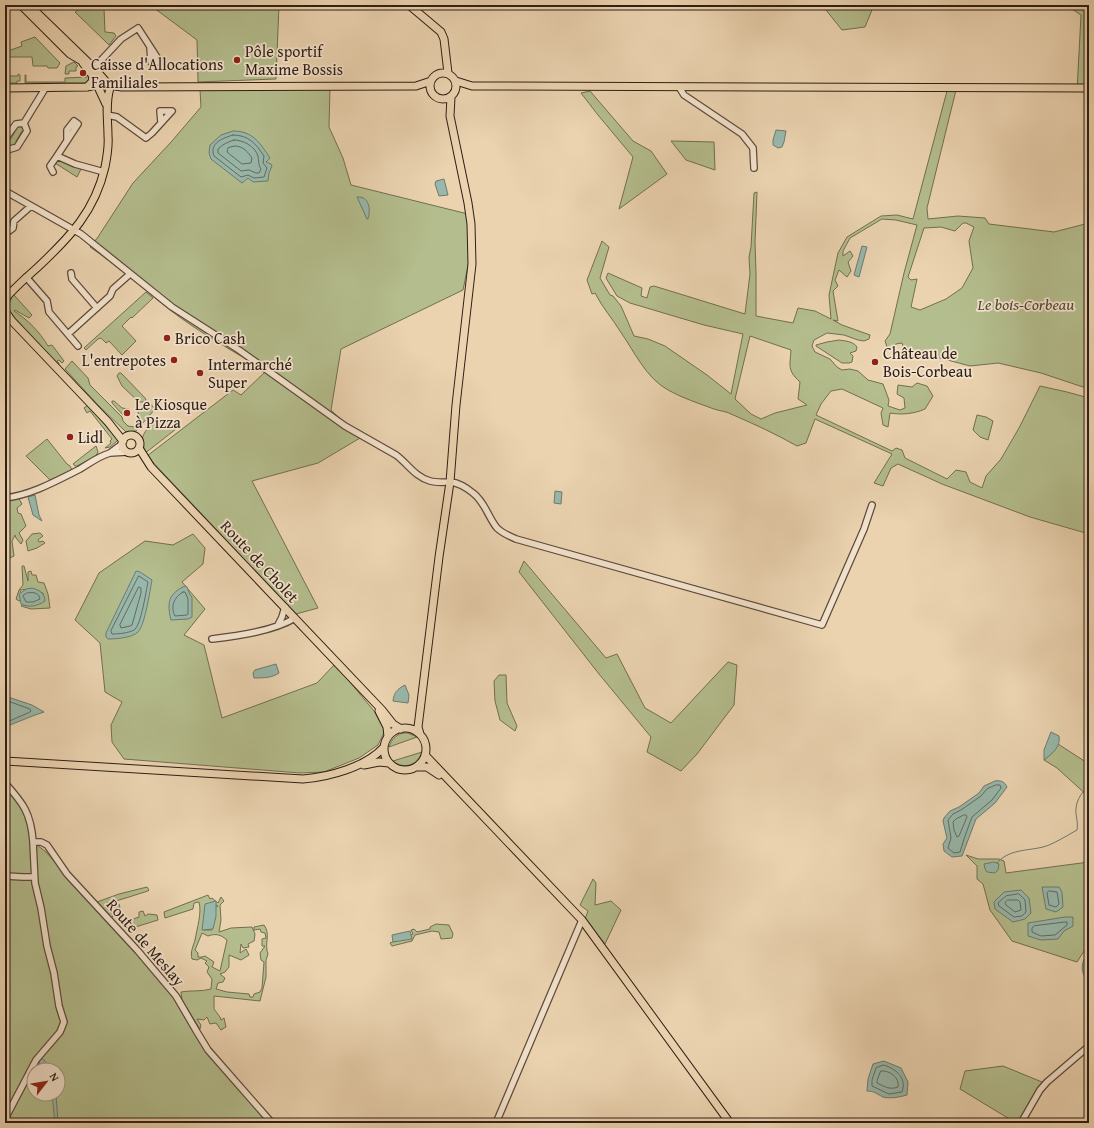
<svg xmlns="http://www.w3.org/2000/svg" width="1094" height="1128" viewBox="0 0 1094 1128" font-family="'Gentium Book Plus',serif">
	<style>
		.green { fill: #b4bd8d; stroke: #726e51; fill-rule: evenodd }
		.water { fill: #98b8ab; stroke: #6e7a6f }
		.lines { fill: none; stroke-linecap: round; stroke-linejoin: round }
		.shore { stroke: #646b60; stroke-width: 1 }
		.stream { stroke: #6e7a6f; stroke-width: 1 }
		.minor-casing { stroke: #5e4b3c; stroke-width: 8 }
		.major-casing { stroke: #2f1e15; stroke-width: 9 }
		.minor { stroke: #f2e2cc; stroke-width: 5.5 }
		.major { stroke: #ebd3b0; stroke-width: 7 }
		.poi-dot { fill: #8f2418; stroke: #f2e2cc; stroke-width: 1.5 }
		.labels { text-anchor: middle; stroke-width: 3.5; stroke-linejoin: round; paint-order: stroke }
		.poi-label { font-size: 16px; fill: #2f1e15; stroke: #f2e2cc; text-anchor: start }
		.park-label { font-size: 16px; font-style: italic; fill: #504633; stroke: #f2e2cc }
		.street-label { font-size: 16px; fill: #2f1e15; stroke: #f2e2cc }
	</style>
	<rect width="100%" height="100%" fill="#ebd3b0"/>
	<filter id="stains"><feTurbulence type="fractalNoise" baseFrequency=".005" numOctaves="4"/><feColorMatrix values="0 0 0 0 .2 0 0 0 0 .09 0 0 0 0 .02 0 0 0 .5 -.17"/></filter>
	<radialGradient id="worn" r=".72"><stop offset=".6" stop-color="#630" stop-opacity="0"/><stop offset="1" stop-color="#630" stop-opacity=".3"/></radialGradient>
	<!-- green -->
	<path class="green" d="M150,5H279L276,79L198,82L197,40Z
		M822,5H874L865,27L842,30Z
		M1066,5H1089V90L1077,91L1081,15Z
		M81,8H104L105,32L114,33L116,36L109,45L75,12Z
		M35,37L60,63L57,68H48L47,66H33L32,57H5V52L22,46L21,42Z
		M74,62L78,66L76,67V71H69V74H65L66,66Z
		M85,67L90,74V81L86,84L85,83H25V75H26V82H65V78L87,77V71H83Z
		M18,74L20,75V81H17V83H5V76H18Z
		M330,88L329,127L343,158L351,185L468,214L472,246L463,290L341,349L331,410L360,438L318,463L252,481L318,608L296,614L147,456L233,390L241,395L266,371C233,351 200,333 170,310C143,289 118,266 90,247L98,237L133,183L172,141L201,107L200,90Z
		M956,90L927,208L928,219L958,216L985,218L989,224L1054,232L1089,223V389L1041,373L998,363L970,366L940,358L907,357L902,343L896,344L888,350L885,341L890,334L904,273L917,225L896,220L882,219L850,238L843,251V256L850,251L853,256L848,262L851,271L847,277L839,270L835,280L838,286L833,291L838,321L833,320L842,325L870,335L869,339L864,341L858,340L844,335L827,333L814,340L812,346L815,352L830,359L837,367L842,370L850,369L858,371L868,380L883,384L889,400L888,406L900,410L905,408L904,398L897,394L898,385L912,387L917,383L927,386L933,396L925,409C914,414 901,415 890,413L888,427L883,425L881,413L883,408L842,389L831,391L821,404L816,415L892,451L896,448L902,450L905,458L947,479L956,470L966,472L970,482L982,488L986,476L1001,459L1019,428L1040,386L1067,392L1089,398V534L1030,517L942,484L898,464L891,468L883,486L874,483L892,454L815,419L806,443L797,446C776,434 754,424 731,414C726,411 719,411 714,409C698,403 682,398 668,390C646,378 634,351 620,331C612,318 602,307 595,293L592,294L587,280L602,241L609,247L600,278L610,295L613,296L621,306L634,336L648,339L665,346L707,375L731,394L743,334L704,325L630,303L617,296L606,278L608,273L642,288L641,296L647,298L650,287L654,286L745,314L750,274L749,257L751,247L754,193L757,192L755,242L756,274V316L793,323L798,308L815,311L831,319L829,295L838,253L847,237L881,216L897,215L913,219L947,91ZM963,223H966L974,227L969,241L973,268L962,288L946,299L920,310L911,307L917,279L911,280L908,277L924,228L941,227L955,231ZM750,336L791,350C790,366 787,370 800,382L798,399L807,405L775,413L761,419L751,414L735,399Z
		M590,91L633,141L651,151L667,174L619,209L633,157L598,115L581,93Z
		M22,125L25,128L24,134L22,131L16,141L17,145L9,146L7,142L8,137L10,140L16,130L15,126Z
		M671,141L714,142L715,170L686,160Z
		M57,158L81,169L77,177L55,163Z
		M146,292L153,298L132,318L131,317L122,326L136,341L122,355L109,341L106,343L101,338L98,339L86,350L84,348Z
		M14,295L32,315L29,318L15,310L14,311C28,320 39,331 48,346L52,345L64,361L62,363L59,360L57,361L59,363V367L7,309H9L8,302L11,301V298Z
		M839,340C845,341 853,341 857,347L856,351L850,353L853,356L852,362L849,363H842L816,346V345L827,342Z
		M72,361L88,378L90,385L122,417L123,421L128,426L135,427L139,417L138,412L149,402L155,409L136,431L126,432L97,404L65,369Z
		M119,373H121L146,399L145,402H139L122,386L117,376Z
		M112,401H114L122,408L129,409L123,415L112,403Z
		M88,405L118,440L110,447L105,448L111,443L110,441L112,439L90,411L87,413L84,408Z
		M977,415L986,417L993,421L988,440L980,437L973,430Z
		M156,421H163L176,429L144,454C138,441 144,429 156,421Z
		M47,439L67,464L70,466L72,470L50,480L26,456Z
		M96,446L98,452L96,456L77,466H75L73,464Z
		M18,497L22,504L17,508L18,513L21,514L26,526L19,533L23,540L21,544L16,538L15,535L12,541L14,556L5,560V517L9,513H5V499Z
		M40,533L43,536L38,540L39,542L43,541L45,543L37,548L28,551L26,541L32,534Z
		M193,534L205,548L203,564L182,582L205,609L184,635L204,645L222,718L317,683L335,664L374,711L385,731L378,745L359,758L324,772L300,773L124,759L112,742L111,725L122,702L105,692L100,643L75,620L99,573L145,541L173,545Z
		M524,561L606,658L617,654L645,708L671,723L728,662L737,665L734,705L697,754L681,771L647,752L651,737L599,674L519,572Z
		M22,566H24L28,581V572L31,571L32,575H36L38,582L44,583L48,594L50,608L31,609L21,606L24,603L43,601V593L31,589L20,590L23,599L19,601L16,599L19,590L23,585Z
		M499,675H506L507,703L517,726L515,731L500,720L495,701L494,681Z
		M402,733H408L417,737L389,747C391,740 395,736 402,733Z
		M1058,744L1089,764V797L1057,768L1044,760L1053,752Z
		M422,752C418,765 404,770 393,761Z
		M5,787L20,805L37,845L46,852L170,991L202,1043L270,1123H5ZM34,1070H58V1094H34Z
		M966,855L978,859H999L1004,861L1006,873L1089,862L1088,945L1077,962L1012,941L990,910L983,884L977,879V866Z
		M593,879L596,883L595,905L611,901L621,910L605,944L585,919L588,911L580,905Z
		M147,887L149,890L148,891C134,895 122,900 107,903L110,906L119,904L120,908L105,907L113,915L112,918L97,902L119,894Z
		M208,895L210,899L212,898L218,903L221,897L224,901L220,905L221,920L219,932L231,928L252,927L255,934L254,941L248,944L249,947L243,948L241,944L240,953L246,949L249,955L241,960L229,955V967L225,972L220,974L225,978L223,982L218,983L216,989L227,992L249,994L250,997H253L254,994L260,992L262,988L264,962L261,960L260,953L265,946H262V939L266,938L265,933L261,932L260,929L254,930V927L264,925C271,934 264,944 268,954L266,960V977L260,1001L214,996V1009L220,1017L221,1020L224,1018L226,1027L221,1030L216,1023L210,1024L207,1017L204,1020L197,1019L201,1025L200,1029L182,1000L181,992C190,990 201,992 211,989L212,979L207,972L209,967L205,963L207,961L201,958L197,960L192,959C190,952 193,947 195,940C197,928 202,913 199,902L194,903L193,909L165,918L164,912ZM214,901L213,903L218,906L213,909L212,930H204C204,922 207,905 214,901ZM202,933L208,936C216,933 221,935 227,940L220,971L212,967L214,962L205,956L202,957H198V953L195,950Z
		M143,911L145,916L148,914L157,915L158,920L129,929L123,926V923L139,917V912Z
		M436,924L449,925L453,934L452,938L441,939L439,932L432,931L415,935L412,941L392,946L390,943L413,934L411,930L414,929L417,932L430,929V927Z
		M1003,1066L1042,1082L1018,1123L1026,1117L1042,1123H1016L960,1089L965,1071Z"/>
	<!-- water -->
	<path class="water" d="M776,130L786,131L784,142L782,147L778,148L773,145V140Z
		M233,131C253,131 260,143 270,158L266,162L271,164L272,166L269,173L268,181L253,182L248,178L242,183L211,159L209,153L210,145L221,135Z
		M444,179L448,195L439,196L435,184L436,181Z
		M357,197C369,196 371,209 368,219H367Z
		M862,246L867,247L859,277L854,275Z
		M555,491L562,492L561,504L554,503Z
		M35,495L39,515L42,521L33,515L28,497Z
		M136,571L140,572L152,580C150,590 145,625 138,632C132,638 115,639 108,639L106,637V633Z
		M185,586L187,587L190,595L192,597V617L188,619L171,620C167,603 168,594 185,586Z
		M32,588C39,590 45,593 45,601C38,606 29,608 21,604L19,594L26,589Z
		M276,664L279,673C272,678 262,678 254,678L253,673L255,670Z
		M405,685L409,695L408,703L393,701C394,693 397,689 405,685Z
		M5,696L32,705L44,712L35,715L5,727Z
		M1051,732L1059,736C1061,747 1052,754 1044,760V750Z
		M995,781C1001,780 1005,782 1007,787L995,803L976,819L962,856L952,857L944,851L943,844L947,838L943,821L944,818L950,811L959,807L979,793L984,786Z
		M994,862L999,864L998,870L995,873L987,872L985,869L984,864Z
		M1042,887H1059L1062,892L1063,907L1056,912L1046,909Z
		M1021,890L1029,898L1031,913L1025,919L1013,922L995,909L994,902L1004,892Z
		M216,901V916L213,929L202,930L205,904Z
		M1065,917H1073V926L1064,931L1058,939L1041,940L1028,936V923Z
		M410,931L412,939L393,942L392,935Z
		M1089,950V982C1078,970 1082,962 1089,950Z
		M41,1057L53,1070H46L39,1063Z
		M884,1061L901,1068L908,1082L907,1095C899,1097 891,1099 883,1097C877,1094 874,1091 867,1091L868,1079L873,1064Z
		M52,1094H56L58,1123H55Z"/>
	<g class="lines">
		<!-- shore -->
		<path class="shore" d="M233,135C249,135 256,144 264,156L263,163L267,168L264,177L254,178L248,175L241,177L214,156C209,143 223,138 233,135Z
			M234,140C243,140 255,146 258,156C259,161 258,164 261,169L259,173H256L249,170L241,171L218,153V149C223,144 228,142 234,140Z
			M235,146C243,146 248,152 252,158L251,163L242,164L227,152L228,148Z
			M139,576L148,582C146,591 141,626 134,630C129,633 118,634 112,634L111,631Z
			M139,587L141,588V593L132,625L130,626L121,628L120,625Z
			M183,592H185L188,599V614L187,615L175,616C170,607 174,597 183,592Z
			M27,593C32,592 39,592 40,599L33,602H26L23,596Z
			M5,700L30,709L31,711L30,712L5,723
			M996,785H1000L1001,788L992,800L972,817L965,836L960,852L954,853L948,848L951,838L948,820L953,814L961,810L981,796L987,789Z
			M964,815H966L967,817L959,836L957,837L954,830L953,822L956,819Z
			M1049,891L1057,892L1059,904L1056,907L1049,905L1047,893Z
			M1019,894L1025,900L1026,912L1022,916L1014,917L999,906L998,903L1006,896Z
			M1008,900H1018L1020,902L1021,910L1015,912L1006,905L1005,903Z
			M1065,922H1067V925L1055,935L1041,936L1032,932V928L1034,926Z
			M884,1065C896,1069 907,1078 902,1092L889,1094L872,1086V1080L876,1068Z
			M881,1071C890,1070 900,1078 898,1087C890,1090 885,1087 877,1083V1081Z"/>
		<!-- stream -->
		<path class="stream" d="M1089,23L1085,27L1089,38
			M997,863C1009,849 1027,851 1043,847C1052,845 1068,835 1077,830C1078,825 1077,820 1076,814C1075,802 1080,794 1089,786"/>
		<defs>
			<path id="minor" d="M92,70L121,39L138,28L160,62H151L150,47
				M679,87L684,95L742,134L753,148L754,168
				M107,115L117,117L146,138L152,133L172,111H160L161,122
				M67,140V130L74,121L78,124L57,156L75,164L104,172
				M7,150L5,139L16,124L24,123L46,87
				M5,153L7,150L17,147L27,131L24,123
				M53,172L50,166L57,156
				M5,191L81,234L172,307L239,350L345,426L396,455C407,463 415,477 430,481C437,483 444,482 451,482C458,483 467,488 473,493C485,502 488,517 497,528C502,533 509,536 516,539L822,625L864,529L872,505
				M5,234L13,228L14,221L31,206
				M71,273L72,279L97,308
				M26,277L47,301L49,312L78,346
				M68,334L110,296L113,289L130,274
				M122,444L110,453L127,452
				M5,498C31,495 56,481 80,469C90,463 99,456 110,453
				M278,625L282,617L285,607
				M212,639C237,636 274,631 295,618
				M5,783C23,803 31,813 33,842H41L47,845L67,874L138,951L176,996L197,1032L208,1050L272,1123
				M5,876L23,877H34
				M5,1119L36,1060L60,1032L64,1022L59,1006L54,973L47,946L41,908L35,883L33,842
				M496,1123L582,920
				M1021,1123L1040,1090L1047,1082L1089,1046"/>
			<path id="major" d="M21,5L70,54L85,63
				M409,5L441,32L444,39L448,73
				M83,63L93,76L92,82L87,87
				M430 86a13 13 0 1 1 26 0a13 13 0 1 1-26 0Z
				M456,81L472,86L1089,88
				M101,84L99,89L106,104
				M109,85L122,87L416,86L431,81
				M5,88L87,87L100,84
				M5,299C15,287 27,277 38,267C70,237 95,211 105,167C107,157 109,147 108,136C108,120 105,104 110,88L109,85L94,68L29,5
				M5,311L12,321L108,422L123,441
				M122 444a9 9 0 1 1 18 0a9 9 0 1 1-18 0Z
				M139,448L151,467L382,710L393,724L401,729
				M379,711L387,727L388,737
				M384 749a21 21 0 1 1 42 0a21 21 0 1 1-42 0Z
				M420,734L418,727L439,557L450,482L456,405L472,264L471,224L468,203L450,116L451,97
				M426,756L582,920L730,1123
				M5,761L303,779C329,777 366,767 384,747
				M364,765L379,762L389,763
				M417,767H427L439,775"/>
		</defs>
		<!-- minor casing -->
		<use href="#minor" class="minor-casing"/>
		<!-- major casing -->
		<use href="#major" class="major-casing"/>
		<!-- minor -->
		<use href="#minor" class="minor"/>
		<!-- major -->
		<use href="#major" class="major"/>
	</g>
	<!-- markers -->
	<g class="poi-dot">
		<circle cx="237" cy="60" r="4"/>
		<circle cx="83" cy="73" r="4"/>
		<circle cx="167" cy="338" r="4"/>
		<circle cx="174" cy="360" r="4"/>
		<circle cx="875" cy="362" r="4"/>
		<circle cx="200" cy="373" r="4"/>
		<circle cx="127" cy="413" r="4"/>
		<circle cx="70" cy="437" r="4"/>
	</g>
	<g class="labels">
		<!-- poi labels -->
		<g class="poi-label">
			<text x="245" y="57">Pôle sportif<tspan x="245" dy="18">Maxime Bossis</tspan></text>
			<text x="91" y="70">Caisse d'Allocations<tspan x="91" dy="18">Familiales</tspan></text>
			<text x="175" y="344">Brico Cash</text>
			<text x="883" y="359">Château de<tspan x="883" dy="18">Bois-Corbeau</tspan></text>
			<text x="166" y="366" text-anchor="end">L'entrepotes</text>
			<text x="208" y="370">Intermarché<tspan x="208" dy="18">Super</tspan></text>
			<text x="135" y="410">Le Kiosque<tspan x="135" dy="18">à Pizza</tspan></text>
			<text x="78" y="443">Lidl</text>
		</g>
		<!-- park labels -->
		<g class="park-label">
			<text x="1026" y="310">Le bois-Corbeau</text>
		</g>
		<!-- street labels -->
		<g class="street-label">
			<text transform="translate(260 561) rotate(47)" y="6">Route de Cholet</text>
			<text transform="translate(146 942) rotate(49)" y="6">Route de Meslay</text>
		</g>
	</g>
	<!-- margin -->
	<rect width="1094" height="1128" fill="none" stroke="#ebd3b0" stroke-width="20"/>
	<rect x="6" y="6" width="1082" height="1116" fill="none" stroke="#2f1e15" stroke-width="2"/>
	<rect x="10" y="10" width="1074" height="1108" fill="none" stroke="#2f1e15"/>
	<!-- north arrow -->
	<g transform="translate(46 1082) rotate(59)"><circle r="19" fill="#f2e2cc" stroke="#a49483"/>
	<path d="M0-3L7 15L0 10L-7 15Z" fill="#8f2418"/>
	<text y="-6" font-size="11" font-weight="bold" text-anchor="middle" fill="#2f1e15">N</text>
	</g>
	<rect width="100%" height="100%" filter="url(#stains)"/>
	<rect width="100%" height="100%" fill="url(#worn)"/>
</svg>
